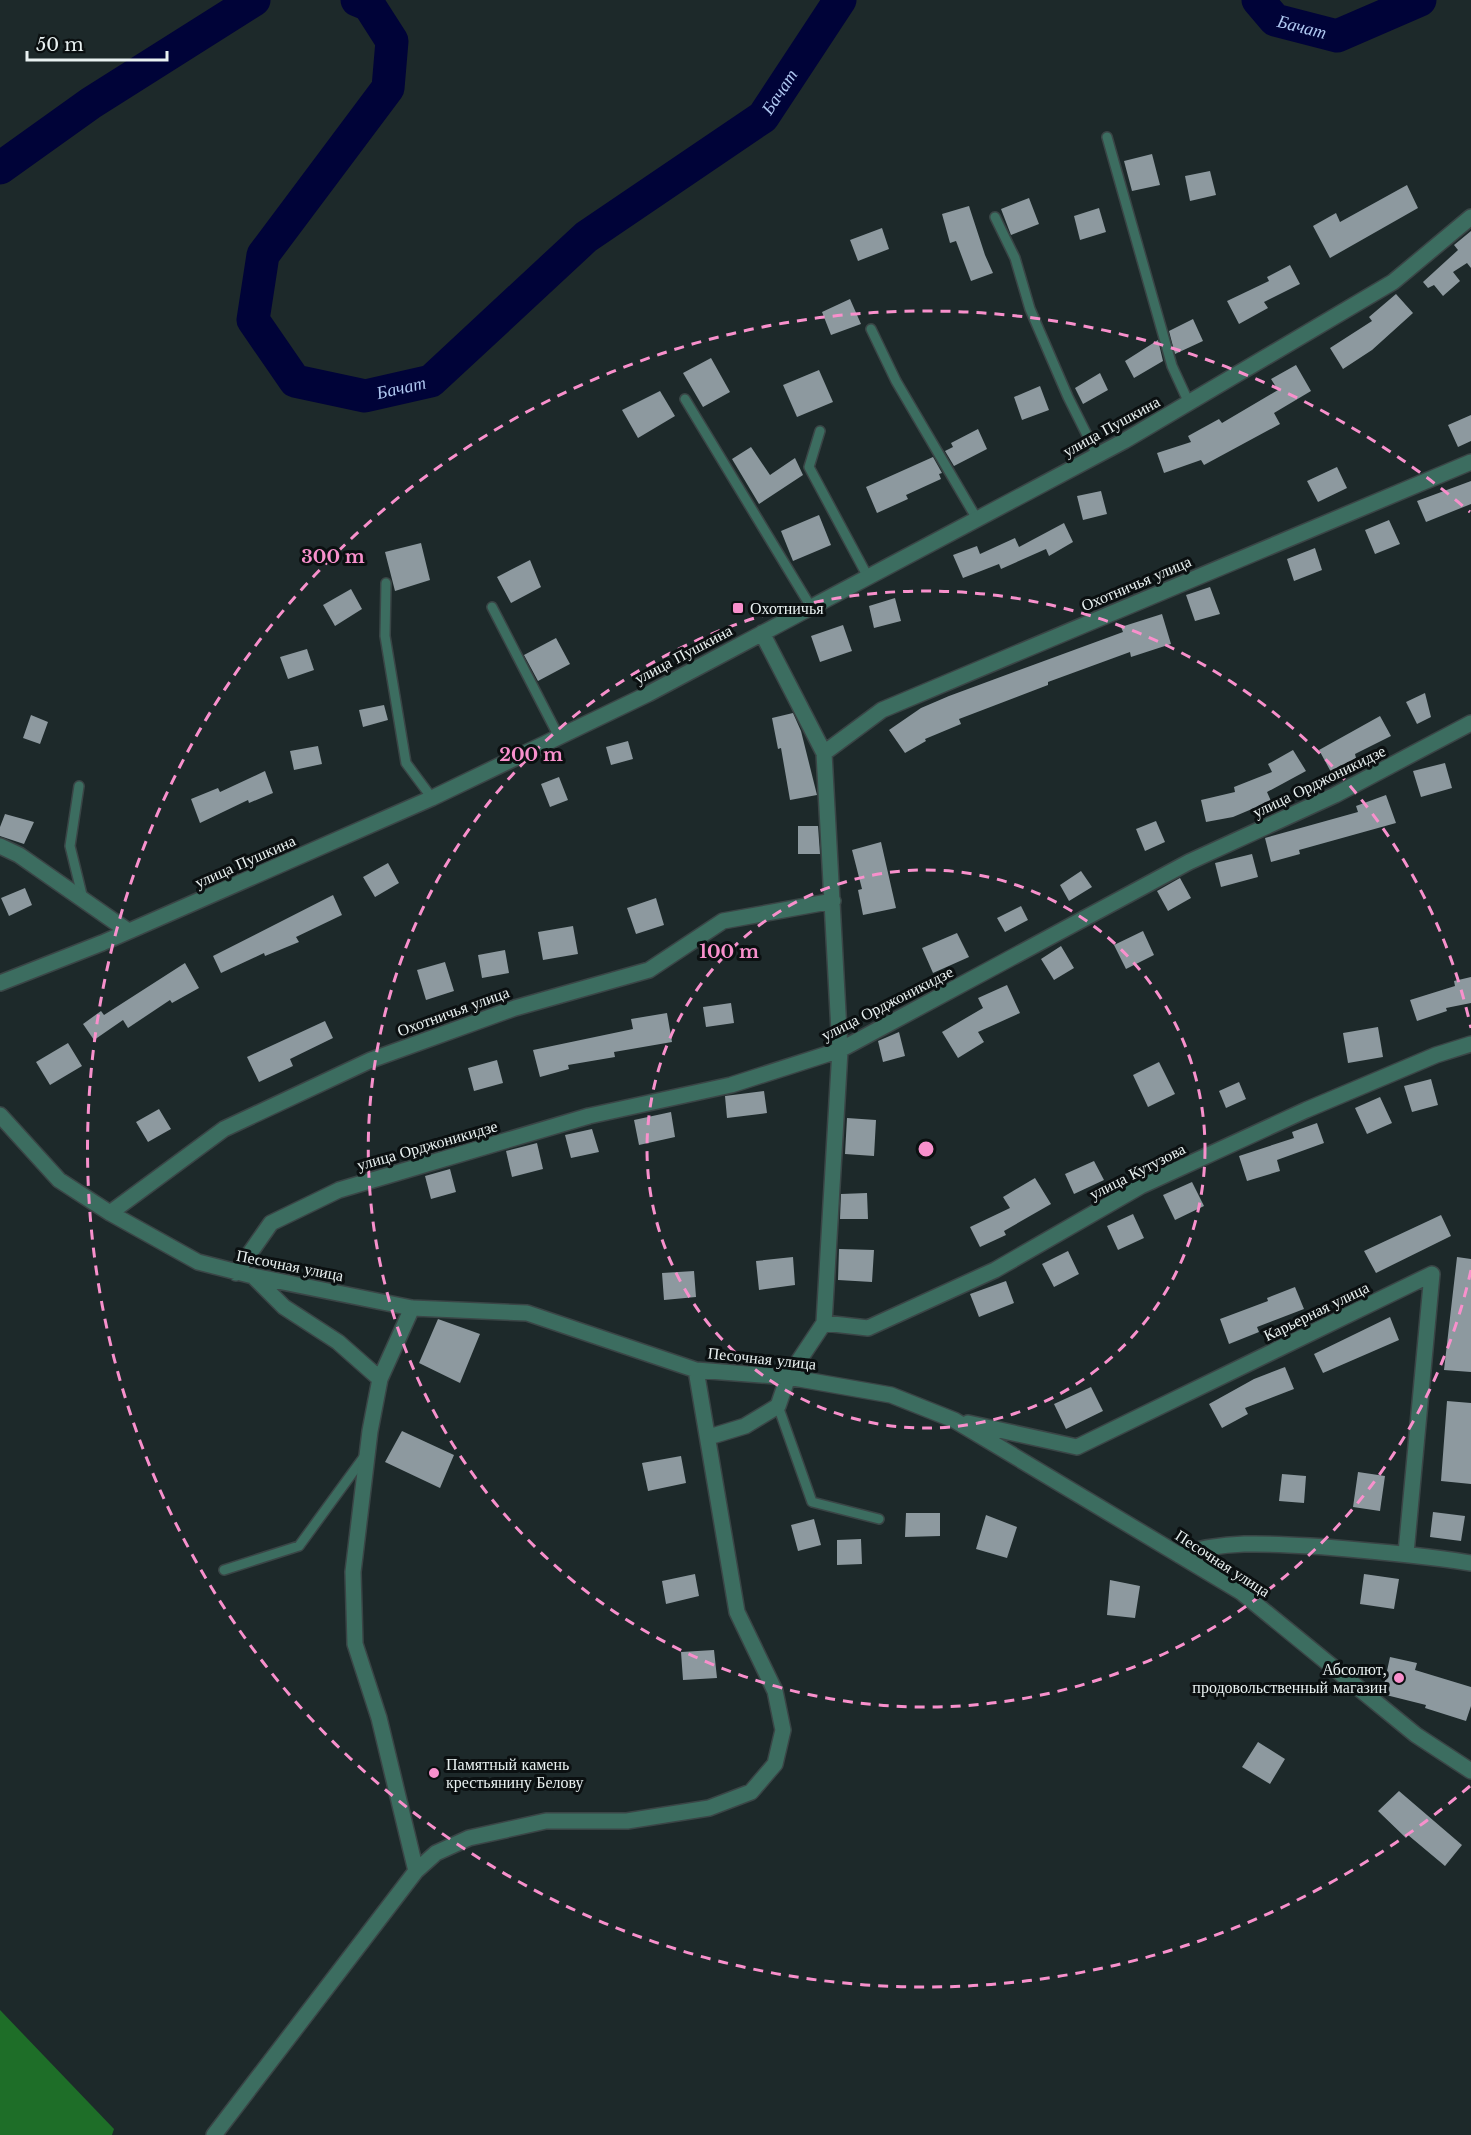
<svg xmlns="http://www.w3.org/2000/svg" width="1471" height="2135" viewBox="0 0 1471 2135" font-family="'Libre Baskerville',serif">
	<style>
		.forest { fill: #1e6e28 }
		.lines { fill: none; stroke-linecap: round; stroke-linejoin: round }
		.river { stroke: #000338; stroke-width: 33 }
		.building { fill: #8d999f }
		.lane-casing { stroke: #3a4546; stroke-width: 12 }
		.street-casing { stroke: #3a4546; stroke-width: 18 }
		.lane { stroke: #3c6d60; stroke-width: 9 }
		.street { stroke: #3c6d60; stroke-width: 15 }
		.ring { fill: none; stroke: #f890cc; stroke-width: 3; stroke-dasharray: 10 8 }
		.poi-dot { fill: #f890cc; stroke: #0b1011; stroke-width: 2 }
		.labels { text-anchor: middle; stroke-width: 6; stroke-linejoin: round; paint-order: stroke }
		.street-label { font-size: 16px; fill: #e9f1f1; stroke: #0b1011 }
		.poi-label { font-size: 16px; fill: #e9f1f1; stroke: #0b1011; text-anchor: start }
		.water-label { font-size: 18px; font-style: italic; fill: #aec7f0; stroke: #0b1011 }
		.centre { fill: #f890cc; stroke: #0b1011; stroke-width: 3 }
		.ring-label { font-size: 18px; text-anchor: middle; font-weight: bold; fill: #f890cc; stroke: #0b1011; stroke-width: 6; stroke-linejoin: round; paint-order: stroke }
	</style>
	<rect width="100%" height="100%" fill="#1d292a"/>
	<!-- forest -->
	<path class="forest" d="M0,2010L114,2129L112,2135H0Z"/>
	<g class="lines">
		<!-- river -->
		<g class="river">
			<path id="s1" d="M357,0L369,5L392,41L388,88L263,255L253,320L295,381L365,396L431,381L586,237L763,117L840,0"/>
			<path id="s2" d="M1258,0L1275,20L1337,36L1420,0"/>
			<path d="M0,168L91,103L254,0"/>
		</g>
	</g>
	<!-- building -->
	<path class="building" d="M1152,154L1160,185L1132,191L1124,161Z
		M1210,171L1216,195L1190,201L1185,176Z
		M1407,185L1418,208L1330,258L1313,226L1336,213L1340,222Z
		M1029,198L1039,224L1011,235L1001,209Z
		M969,206L985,255L993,273L971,281L956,241L950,243L942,214Z
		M1099,208L1106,232L1080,240L1074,216Z
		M882,228L889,249L858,261L850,240Z
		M1471,231V268L1467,263L1453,272L1460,281L1443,296L1434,285L1428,288L1423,282L1458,250L1454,245Z
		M1290,265L1300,284L1264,302L1268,308L1239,324L1227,301L1269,281L1267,277Z
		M1396,294L1413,313L1372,350L1343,369L1330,348L1372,321L1369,317Z
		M850,299L861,324L831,335L822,312Z
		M1193,319L1203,341L1175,354L1169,331Z
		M1158,340L1163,361L1134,378L1125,361Z
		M711,358L730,392L703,407L683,373Z
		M1296,365L1311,391L1274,413L1280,424L1204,465L1201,460L1164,473L1157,453L1191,442L1188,436L1219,419L1222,423L1278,390L1271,379Z
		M819,370L833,402L797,417L783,385Z
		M1100,373L1108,390L1083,404L1075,388Z
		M1040,386L1049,410L1022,420L1014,397Z
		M660,391L675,416L638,438L622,410Z
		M1471,415V441L1458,447L1448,425Z
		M978,429L987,449L954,466L945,451L953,447L951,443Z
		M751,447L770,475L795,458L803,475L759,504L732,459Z
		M933,457L942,473L939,474L941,479L906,495L908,499L877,513L866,487Z
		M1337,467L1347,488L1318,502L1307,481Z
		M1471,481V504L1426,522L1417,501Z
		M1101,491L1107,514L1083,520L1077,496Z
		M819,515L831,545L793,561L781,531Z
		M1389,520L1400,544L1375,554L1365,530Z
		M1064,523L1073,542L1049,556L1046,549L1001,569L999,564L963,578L953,555L977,546L980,554L1015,538L1019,547Z
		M421,543L430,580L395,591L385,552Z
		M1315,548L1322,570L1294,581L1287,559Z
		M530,560L541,587L511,603L497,577Z
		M1210,587L1220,614L1195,621L1186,595Z
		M351,589L362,609L335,626L323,605Z
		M895,598L901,621L874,628L869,606Z
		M1162,614L1171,644L1131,657L1130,652L1048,682V685L959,719L961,724L925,739L926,741L905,753L889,730L921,708L949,696L1123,632L1121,627Z
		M843,625L852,651L820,662L811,636Z
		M556,638L570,664L538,681L524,655Z
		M307,649L314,670L288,679L280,657Z
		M1425,693L1431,717L1417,724L1406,702Z
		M384,705L388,720L363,727L359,710Z
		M793,713L801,731L817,795L790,800L781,748L778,749L772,718Z
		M31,715L48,722L40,744L23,738Z
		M1380,716L1391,736L1355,754L1356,758L1331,772L1319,750Z
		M628,741L633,759L611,765L606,747Z
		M318,746L322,764L294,770L290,751Z
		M1293,750L1306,771L1267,792L1271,801L1233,817L1206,822L1201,800L1235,792L1234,787L1272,772L1268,764Z
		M1445,763L1452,788L1421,797L1413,771Z
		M265,771L273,793L249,803L248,800L200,823L191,799L218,788L220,792Z
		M559,777L568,800L550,807L541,784Z
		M1386,795L1396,823L1299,850L1300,854L1271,862L1265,838L1358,812L1356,806Z
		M5,814L34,822L24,844L0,836V827Z
		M1156,821L1165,842L1145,851L1136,829Z
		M798,826H818L820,854H798Z
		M881,842L896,908L863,915L858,890L862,889L852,850Z
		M1252,854L1258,877L1221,887L1215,863Z
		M388,863L399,883L375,897L363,877Z
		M1081,871L1092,887L1069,901L1060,885Z
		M1180,878L1191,898L1168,911L1157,891Z
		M25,888L32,905L9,916L1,898Z
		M333,895L342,915L296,937L299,942L265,956L264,953L221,973L213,956Z
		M656,898L664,925L636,934L627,908Z
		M1021,906L1028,920L1005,932L997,918Z
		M573,926L578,954L543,960L538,932Z
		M1143,931L1154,955L1126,969L1114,945Z
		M957,933L969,957L933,973L922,948Z
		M1061,946L1074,968L1054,980L1041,959Z
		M505,950L509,973L482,978L478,955Z
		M445,962L454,991L426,1000L417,970Z
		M185,963L199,988L172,1003L170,1000L128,1028L123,1020L94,1040L83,1024L101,1011L104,1015Z
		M1471,977V1003L1446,1008L1447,1011L1417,1021L1410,1000L1455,986L1454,981Z
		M1007,985L1020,1013L978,1032L984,1042L958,1058L942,1032L983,1008L978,998Z
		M731,1003L734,1023L706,1027L703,1007Z
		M667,1013L672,1042L614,1052L615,1057L568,1065L569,1069L540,1077L533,1050L633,1029L631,1019Z
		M325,1021L333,1038L290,1059L293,1066L259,1082L247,1057Z
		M1378,1027L1383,1057L1348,1063L1343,1033Z
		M899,1032L905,1056L883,1062L878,1041Z
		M68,1043L82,1066L50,1085L36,1062Z
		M497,1060L503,1083L474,1091L468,1068Z
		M1159,1062L1175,1094L1148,1107L1133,1075Z
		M1431,1079L1438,1105L1412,1112L1404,1086Z
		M1239,1082L1246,1099L1226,1108L1219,1091Z
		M764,1091L767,1113L727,1118L725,1096Z
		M1380,1097L1392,1123L1367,1134L1355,1108Z
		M159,1109L171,1129L148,1142L136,1122Z
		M671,1112L675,1137L639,1145L634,1120Z
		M847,1118L876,1120L874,1156L845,1154Z
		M1317,1123L1324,1143L1277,1160L1280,1171L1247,1181L1239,1156L1294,1138L1292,1132Z
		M592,1129L599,1152L571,1158L565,1135Z
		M537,1143L543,1169L512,1177L506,1151Z
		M1094,1161L1104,1180L1074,1194L1065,1174Z
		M450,1169L456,1192L431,1199L425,1176Z
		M1035,1178L1051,1204L1004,1231L1006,1235L980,1247L970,1227L1010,1208L1003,1197Z
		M1192,1182L1204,1206L1175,1220L1163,1195Z
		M867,1193L868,1219H840L841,1194Z
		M1133,1214L1144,1238L1118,1250L1107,1226Z
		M1441,1215L1451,1236L1376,1273L1364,1251Z
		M839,1249L874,1250L872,1282L838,1280Z
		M1068,1251L1079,1274L1054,1287L1042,1264Z
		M793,1257L795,1285L759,1290L756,1261Z
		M1457,1257L1471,1259V1372L1444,1370Z
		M694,1271L696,1297L664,1300L662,1273Z
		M1006,1281L1014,1303L979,1317L970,1294Z
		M1295,1287L1304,1309L1257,1327L1259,1332L1229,1344L1220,1319L1268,1301L1267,1298Z
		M1390,1317L1399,1340L1323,1373L1314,1354Z
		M438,1319L480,1334L460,1383L419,1363Z
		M1285,1367L1294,1389L1245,1408L1248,1414L1222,1428L1209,1404L1254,1379Z
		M1091,1387L1103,1411L1066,1429L1054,1404Z
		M1447,1401L1471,1403V1484L1441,1481Z
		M402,1431L454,1455L440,1488L385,1462Z
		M681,1456L686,1483L648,1491L642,1463Z
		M1358,1472L1385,1476L1380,1511L1353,1507Z
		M1282,1474L1306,1476L1304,1503L1279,1501Z
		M1433,1512L1465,1516L1461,1541L1430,1537Z
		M906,1513H940V1536L905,1537Z
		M986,1515L1017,1527L1007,1558L976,1549Z
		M814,1519L821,1545L798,1551L791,1525Z
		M861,1539L862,1564L837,1565V1540Z
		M695,1574L699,1596L666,1604L662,1581Z
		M1364,1574L1399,1579L1394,1609L1360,1604Z
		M1110,1580L1140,1586L1135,1618L1107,1615Z
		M714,1650L717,1678L683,1680L681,1652Z
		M1390,1657L1417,1663L1415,1670L1471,1687V1706L1466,1721L1425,1708L1426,1705L1382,1694Z
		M1258,1742L1285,1759L1270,1784L1242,1767Z
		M1399,1791L1462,1845L1445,1866L1408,1835L1406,1838L1378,1811Z"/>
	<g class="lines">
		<defs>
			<path id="lane" d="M1107,137L1172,366L1189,403
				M995,217L1015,258L1030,309L1068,397L1097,455
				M871,329L896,381L977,519
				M685,399L811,607
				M820,431L809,467L868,577
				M386,583L385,636L406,763L432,798
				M492,607L559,737
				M79,786L70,846L83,899
				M778,1406L812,1502L879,1519
				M224,1570L299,1546L364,1457"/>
			<path id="street" d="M824,753L882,710L1471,462
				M0,846L19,855L128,931
				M0,983L102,943L432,798L648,694L1124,441L1393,282L1471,217
				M0,1115L59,1180L110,1213L198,1262L253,1276L412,1308L527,1313L696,1370L788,1377L891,1395L954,1420L1241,1592L1416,1735L1471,1771
				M110,1213L224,1129L371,1060L515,1008L649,970L723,921L833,901
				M236,1273L271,1223L339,1190L589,1116L731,1085L840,1050L1189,862L1335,795L1471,723
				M824,1323L868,1328L995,1270L1141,1186L1306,1110L1436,1055L1471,1044
				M380,1379L412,1308
				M968,1423L1077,1447L1432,1274L1406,1553
				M709,1437L745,1426L778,1406L788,1377L824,1323L840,1050L824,753L762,633
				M1179,1555C1228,1539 1274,1544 1325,1547C1374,1551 1422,1555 1471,1563
				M416,1871L436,1853L469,1838L546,1821H627L709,1808L751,1792L775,1764L783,1730L775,1691L737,1612L696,1370
				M214,2135L416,1871L379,1718L355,1644L353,1572L370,1431L380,1379L338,1342L284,1307L253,1276"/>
		</defs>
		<!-- lane casing -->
		<use href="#lane" class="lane-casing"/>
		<!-- street casing -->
		<use href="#street" class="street-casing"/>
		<!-- lane -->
		<use href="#lane" class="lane"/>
		<!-- street -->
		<use href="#street" class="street"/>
	</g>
	<!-- distance rings -->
	<g class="ring">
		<circle cx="926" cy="1149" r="279"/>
		<path d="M1471 1270A558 558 0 1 1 1471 1028"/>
		<path d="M1470 1786A838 838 0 1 1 1470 512"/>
	</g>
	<!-- markers -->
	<g class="poi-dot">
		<rect x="732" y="602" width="12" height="12" rx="3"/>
		<circle cx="1399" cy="1678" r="6"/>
		<circle cx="434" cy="1773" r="6"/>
	</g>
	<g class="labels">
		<!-- street labels -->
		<g class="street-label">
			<text transform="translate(1111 426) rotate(-29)" y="6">улица Пушкина</text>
			<text transform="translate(1136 583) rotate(-23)" y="6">Охотничья улица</text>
			<text transform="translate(683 654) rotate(-28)" y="6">улица Пушкина</text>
			<text transform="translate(1319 781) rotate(-26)" y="6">улица Орджоникидзе</text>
			<text transform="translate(245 861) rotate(-24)" y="6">улица Пушкина</text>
			<text transform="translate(887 1003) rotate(-27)" y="6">улица Орджоникидзе</text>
			<text transform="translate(453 1011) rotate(-20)" y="6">Охотничья улица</text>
			<text transform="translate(427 1145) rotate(-16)" y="6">улица Орджоникидзе</text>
			<text transform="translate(1137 1171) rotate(-27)" y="6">улица Кутузова</text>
			<text transform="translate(290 1265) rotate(11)" y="6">Песочная улица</text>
			<text transform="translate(1316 1311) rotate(-26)" y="6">Карьерная улица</text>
			<text transform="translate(762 1358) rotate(6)" y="6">Песочная улица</text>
			<text transform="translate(1223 1563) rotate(33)" y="6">Песочная улица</text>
		</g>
		<!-- poi labels -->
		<g class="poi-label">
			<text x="750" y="614">Охотничья</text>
			<text x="1387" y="1675" text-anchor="end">Абсолют,<tspan x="1387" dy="18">продовольственный магазин</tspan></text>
			<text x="446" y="1770">Памятный камень<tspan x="446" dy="18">крестьянину Белову</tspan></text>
		</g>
		<!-- water labels -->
		<g class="water-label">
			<text dy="6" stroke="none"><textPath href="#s2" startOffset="54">Бачат</textPath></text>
			<text dy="6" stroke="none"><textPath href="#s1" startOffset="1046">Бачат</textPath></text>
			<text dy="6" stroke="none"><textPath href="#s1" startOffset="560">Бачат</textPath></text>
		</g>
	</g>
	<circle cx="926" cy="1149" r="9" class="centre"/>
	<g class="ring-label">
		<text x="333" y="563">300 m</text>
		<text x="531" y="761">200 m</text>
		<text x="729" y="958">100 m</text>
	</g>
	<!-- scale -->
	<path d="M27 51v9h140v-9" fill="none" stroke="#e9f1f1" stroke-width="3"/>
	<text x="36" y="51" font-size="18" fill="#e9f1f1" stroke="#0b1011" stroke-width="4.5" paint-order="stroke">50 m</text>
</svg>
